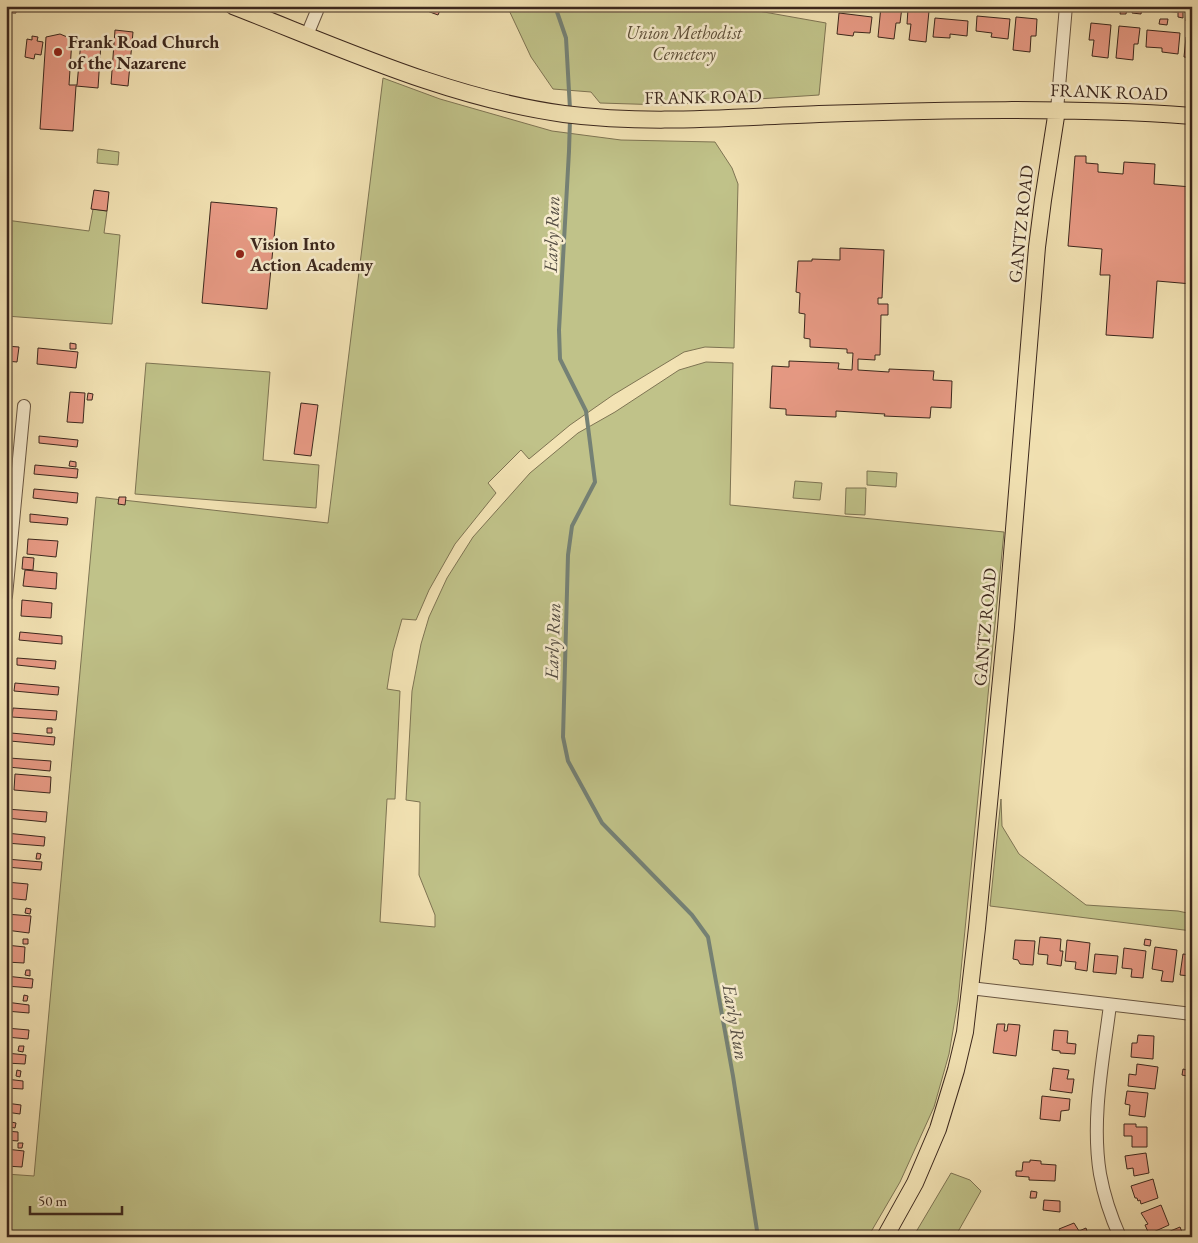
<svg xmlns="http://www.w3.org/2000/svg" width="1198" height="1243" viewBox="0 0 1198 1243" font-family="'EB Garamond',serif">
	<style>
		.green { fill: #c0c289; stroke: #7e7453 }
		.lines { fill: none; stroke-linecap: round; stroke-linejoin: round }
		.stream { stroke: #758175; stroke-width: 4 }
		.building { fill: #e99b86; stroke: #3b271d }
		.minor-casing { stroke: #695642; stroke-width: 14 }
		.major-casing { stroke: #3b271d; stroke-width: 18 }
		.minor { stroke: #f7ecce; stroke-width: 12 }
		.major { stroke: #f2e2b3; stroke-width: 16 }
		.poi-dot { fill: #8f2418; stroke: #f7ecce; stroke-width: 2 }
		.labels { text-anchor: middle; stroke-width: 5; stroke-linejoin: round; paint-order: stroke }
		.park-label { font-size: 18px; font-style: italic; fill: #5c4e38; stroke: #f7ecce }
		.poi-label { font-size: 18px; font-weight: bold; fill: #3b271d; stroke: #f7ecce; text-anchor: start }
		.street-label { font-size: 18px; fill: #3b271d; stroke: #f7ecce }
		.water-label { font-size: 19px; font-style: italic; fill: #534c42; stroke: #f7ecce }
	</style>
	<rect width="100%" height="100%" fill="#f2e2b3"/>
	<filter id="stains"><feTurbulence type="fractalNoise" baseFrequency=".004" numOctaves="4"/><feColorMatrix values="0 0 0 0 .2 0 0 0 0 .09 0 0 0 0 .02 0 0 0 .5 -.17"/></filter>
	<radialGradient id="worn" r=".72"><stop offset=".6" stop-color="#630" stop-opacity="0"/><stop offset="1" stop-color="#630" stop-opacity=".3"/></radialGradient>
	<!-- green -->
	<path class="green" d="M507,6H730L826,23L819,95L665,105L600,103L591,92L553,89L531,57Z
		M383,78L440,99L552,131L621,140L715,142L732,168L738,184L734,348L705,347L684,352L613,395L570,425L529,459L521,450L488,483L496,493L455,544L429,590L416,620L402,619L393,651L387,689L400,691L395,799H387L380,922L435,927V915L419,875L420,802L406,800L412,691L421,644L429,617L447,578L473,537L530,473L578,433L615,412L679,370L706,362L733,363L730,505L1004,532L958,1001L949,1054L934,1107L900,1182L868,1237H6V1174L34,1176L96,497L328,523Z
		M98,149L119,152L118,165L97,163Z
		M93,209L107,211L104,233L120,235L112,324L6,316V220L89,231Z
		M146,363L270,372L263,460L319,465L316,508L135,494Z
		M867,471L897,473L896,487L867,485Z
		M795,481L822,483L820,500L793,498Z
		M846,488H866L865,515L845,514Z
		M1001,799L1002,826L1019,854L1086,905L1178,911L1192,914V931L990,906Z
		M951,1173L970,1180L981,1191L955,1237H913Z"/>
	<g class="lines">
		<!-- stream -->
		<path class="stream" d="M555,6L566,38L570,109
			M570,119L569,151L559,330L560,359L586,411L595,482L572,526L568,555L563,737L568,761L602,823L692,915L708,937L733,1076L758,1237"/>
	</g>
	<!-- building -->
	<path class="building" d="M6,6H16V13H6Z
		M420,6H442L438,15L419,8Z
		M881,6L902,7L900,23H896L894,39L878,37Z
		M1129,6H1148V9L1142,8L1141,14L1132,13L1133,7Z
		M1164,6H1181V8L1178,7L1177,12L1164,11Z
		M1121,8L1127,9L1126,14H1120Z
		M908,9L929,11L926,42L909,40L911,24H907Z
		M1187,9L1192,10V22L1186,21Z
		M1178,10H1183V18L1178,17Z
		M839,13L872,17L870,33L854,32L853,36L837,34Z
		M977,16L1010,19L1008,39L991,37L992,33L976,31Z
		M1016,17L1037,19L1036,36H1031L1030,52L1013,50Z
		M935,18L968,21L967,36L950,34V38L933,37Z
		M1160,19H1168L1167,25L1159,24Z
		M1091,23L1111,25L1108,58L1092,56L1094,40H1089Z
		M1119,26L1140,28L1138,44H1134L1133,60L1116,58Z
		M115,30L133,32L128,86L111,84Z
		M1147,30L1180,33L1178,54L1162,52V48L1146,47Z
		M60,34L72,39L69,85H77L81,41L101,43L98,88L76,86L73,131L40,129L46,37Z
		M32,36L38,37L37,41L43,42L41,55L35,54L34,59L25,57L27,39L32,40Z
		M1186,37H1192V58L1184,57Z
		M1075,156H1086V163L1098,164V172L1123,174L1124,162L1155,164L1154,184L1192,187V284L1157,281L1153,338L1106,335L1110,275H1100L1102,249L1068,246Z
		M94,190L109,192L107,211L91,209Z
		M211,202L277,208L267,309L202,303Z
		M840,248L884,250L882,298H878V304H888V315H881L880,355H875V360L858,359V370L889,372V369L934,371L933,380L952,381L951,408L931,407L930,418L884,416L885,414L836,411V417L786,415V409L770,408L772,366L789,367V361L839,363L838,369L852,370L853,353H847V349L810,347V339L804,338L805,314L799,313L800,293L796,292L798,261H812V259L840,260Z
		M70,343L76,344V349H70Z
		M6,346L19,347L17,362L6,361Z
		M38,348L78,352L76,368L37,364Z
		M70,392L85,393L83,423L67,422Z
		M88,393L93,394L92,400H87Z
		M301,403L318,405L311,456L294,454Z
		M39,436L78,440L77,447L39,443Z
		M70,461L76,462V467L69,466Z
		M35,465L78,469L77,478L34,474Z
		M34,489L78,493L77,503L33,498Z
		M119,497H126L125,505L118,504Z
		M30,514L68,518L67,525L30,522Z
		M28,539L58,541L56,557L27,554Z
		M23,557L34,558L33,570L22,569Z
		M25,570L57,573L56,589L23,586Z
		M22,600L52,603L51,618L21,616Z
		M20,632L62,636V644L19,640Z
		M17,658L56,661L55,669L17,665Z
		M15,683L59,687L58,695L14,691Z
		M13,708L57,711L56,720L12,717Z
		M47,728H52V733H47Z
		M11,733L55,737L54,745L10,741Z
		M9,758L51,761L50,771L8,767Z
		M15,774L51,777L50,793L14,790Z
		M6,809L47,812L46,822L6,818Z
		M6,833L45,837L44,846L6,843Z
		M37,853L41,854L40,859H36Z
		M6,859L42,862L41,870L6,867Z
		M6,882L28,884L26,900L6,898Z
		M26,908L31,909L30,914L25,913Z
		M6,914L31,916L29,933L6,930Z
		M1040,937L1061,939L1060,951H1063L1061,966L1047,964L1048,955L1038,954Z
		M23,939H28V944H23Z
		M1145,939L1151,940L1150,946L1144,945Z
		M1015,940L1035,941L1033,965L1020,964L1018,960L1013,959Z
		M1067,940L1090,943L1087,971L1075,969L1076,962L1065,961Z
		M6,945L25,947L24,963L6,962Z
		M1155,947L1177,950L1173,982L1161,981L1163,971L1152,969Z
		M1124,948L1146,951L1143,978L1131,977L1132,969L1122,968Z
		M1095,954L1118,956L1116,974L1093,972Z
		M1183,954L1192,955V984L1189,983L1190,976L1180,975Z
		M26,970H30V976L25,975Z
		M6,976L33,979L32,988L6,986Z
		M24,995L28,996L27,1001H23Z
		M6,1002L29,1005V1013L6,1011Z
		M997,1024H1005L1004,1031H1007L1008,1024L1020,1025L1016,1056L993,1053Z
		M6,1028L29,1030L28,1039L6,1037Z
		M1054,1030L1068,1031L1067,1043L1076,1044L1075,1054L1060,1053V1051L1052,1050Z
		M1138,1035L1154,1036L1153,1059L1131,1057L1132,1043H1137Z
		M19,1046H24L23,1052L18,1051Z
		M6,1053L26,1055L25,1064L6,1063Z
		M1137,1064L1158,1067L1155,1089L1128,1086L1129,1074L1136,1075Z
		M1053,1068L1069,1070L1067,1079H1074L1072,1093L1050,1090Z
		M1183,1069L1187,1070V1076L1182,1075Z
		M17,1070L21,1071L20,1077L16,1076Z
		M6,1079L23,1081V1089L6,1088Z
		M1127,1091L1148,1093L1145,1117L1129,1115L1130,1105L1125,1104Z
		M1042,1096L1070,1099L1069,1110L1061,1111L1060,1121L1040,1119Z
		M6,1103L21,1105L20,1114L6,1112Z
		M11,1122L16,1123L15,1128L10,1127Z
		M1124,1124H1136V1127H1147V1147H1132V1136H1124Z
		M6,1131L18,1132V1141L6,1140Z
		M18,1143H23L22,1148H18Z
		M6,1149L24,1151L22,1167L6,1166Z
		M1146,1153L1149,1173L1134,1176L1133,1168L1127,1169L1125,1156Z
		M1030,1160L1041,1161V1164L1056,1165L1055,1181L1029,1180V1177L1016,1176V1171H1022L1023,1162H1030Z
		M1153,1179L1158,1198L1141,1204L1140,1200L1138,1201L1137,1198H1135L1131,1186Z
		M1031,1191L1037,1192L1036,1198H1030Z
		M1044,1200L1060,1201V1212L1043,1210Z
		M1161,1205L1169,1225L1149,1234L1145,1225L1148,1224L1141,1213Z
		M1074,1223L1079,1231L1086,1228L1089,1237H1062L1059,1229Z
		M1180,1227L1184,1237H1156Z"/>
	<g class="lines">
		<defs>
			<path id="minor" d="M307,35L319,6
				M1057,110L1066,6
				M6,596L24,406
				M970,988L1192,1014
				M1110,1005C1103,1061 1091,1119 1100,1174C1104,1196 1111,1217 1120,1237"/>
			<path id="major" d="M233,6C341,48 448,98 564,114C648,125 734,117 819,114C943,110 1068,107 1192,116
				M885,1237L915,1183L938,1129L956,1070L965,1032L977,928L1006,627L1037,247L1043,200L1057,110"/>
		</defs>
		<!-- minor casing -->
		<use href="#minor" class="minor-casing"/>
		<!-- major casing -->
		<use href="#major" class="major-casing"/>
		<!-- minor -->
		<use href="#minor" class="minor"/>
		<!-- major -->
		<use href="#major" class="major"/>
	</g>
	<!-- markers -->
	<g class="poi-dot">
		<circle cx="58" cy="52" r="5"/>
		<circle cx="240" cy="254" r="5"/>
	</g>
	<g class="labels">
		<!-- park labels -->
		<g class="park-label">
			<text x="684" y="39">Union Methodist<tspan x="684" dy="21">Cemetery</tspan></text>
		</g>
		<!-- poi labels -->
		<g class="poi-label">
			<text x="68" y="48">Frank Road Church<tspan x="68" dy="21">of the Nazarene</tspan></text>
			<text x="250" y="250">Vision Into<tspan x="250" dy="21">Action Academy</tspan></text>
		</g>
		<!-- street labels -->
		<g class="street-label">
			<text transform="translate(1109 92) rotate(2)" y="6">FRANK ROAD</text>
			<text transform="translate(703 97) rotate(-1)" y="6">FRANK ROAD</text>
			<text transform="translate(1021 224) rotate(-84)" y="6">GANTZ ROAD</text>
			<text transform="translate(985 627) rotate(-85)" y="6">GANTZ ROAD</text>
		</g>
		<!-- water labels -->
		<g class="water-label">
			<text transform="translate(551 234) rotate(-88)" y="7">Early Run</text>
			<text transform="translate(552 641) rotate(-88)" y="7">Early Run</text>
			<text transform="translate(736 1022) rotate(80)" y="7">Early Run</text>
		</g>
	</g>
	<!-- margin -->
	<rect width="1198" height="1243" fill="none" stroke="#f2e2b3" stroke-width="25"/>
	<rect x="8" y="8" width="1183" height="1228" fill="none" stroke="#3b271d" stroke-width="2.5"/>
	<rect x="12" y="12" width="1173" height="1218" fill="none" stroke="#3b271d"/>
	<!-- scale -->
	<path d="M30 1206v8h92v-8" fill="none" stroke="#3b271d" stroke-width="2.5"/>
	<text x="38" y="1206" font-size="15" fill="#3b271d" stroke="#f7ecce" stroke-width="4" paint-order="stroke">50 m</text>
	<rect width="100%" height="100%" filter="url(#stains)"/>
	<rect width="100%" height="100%" fill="url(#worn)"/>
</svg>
